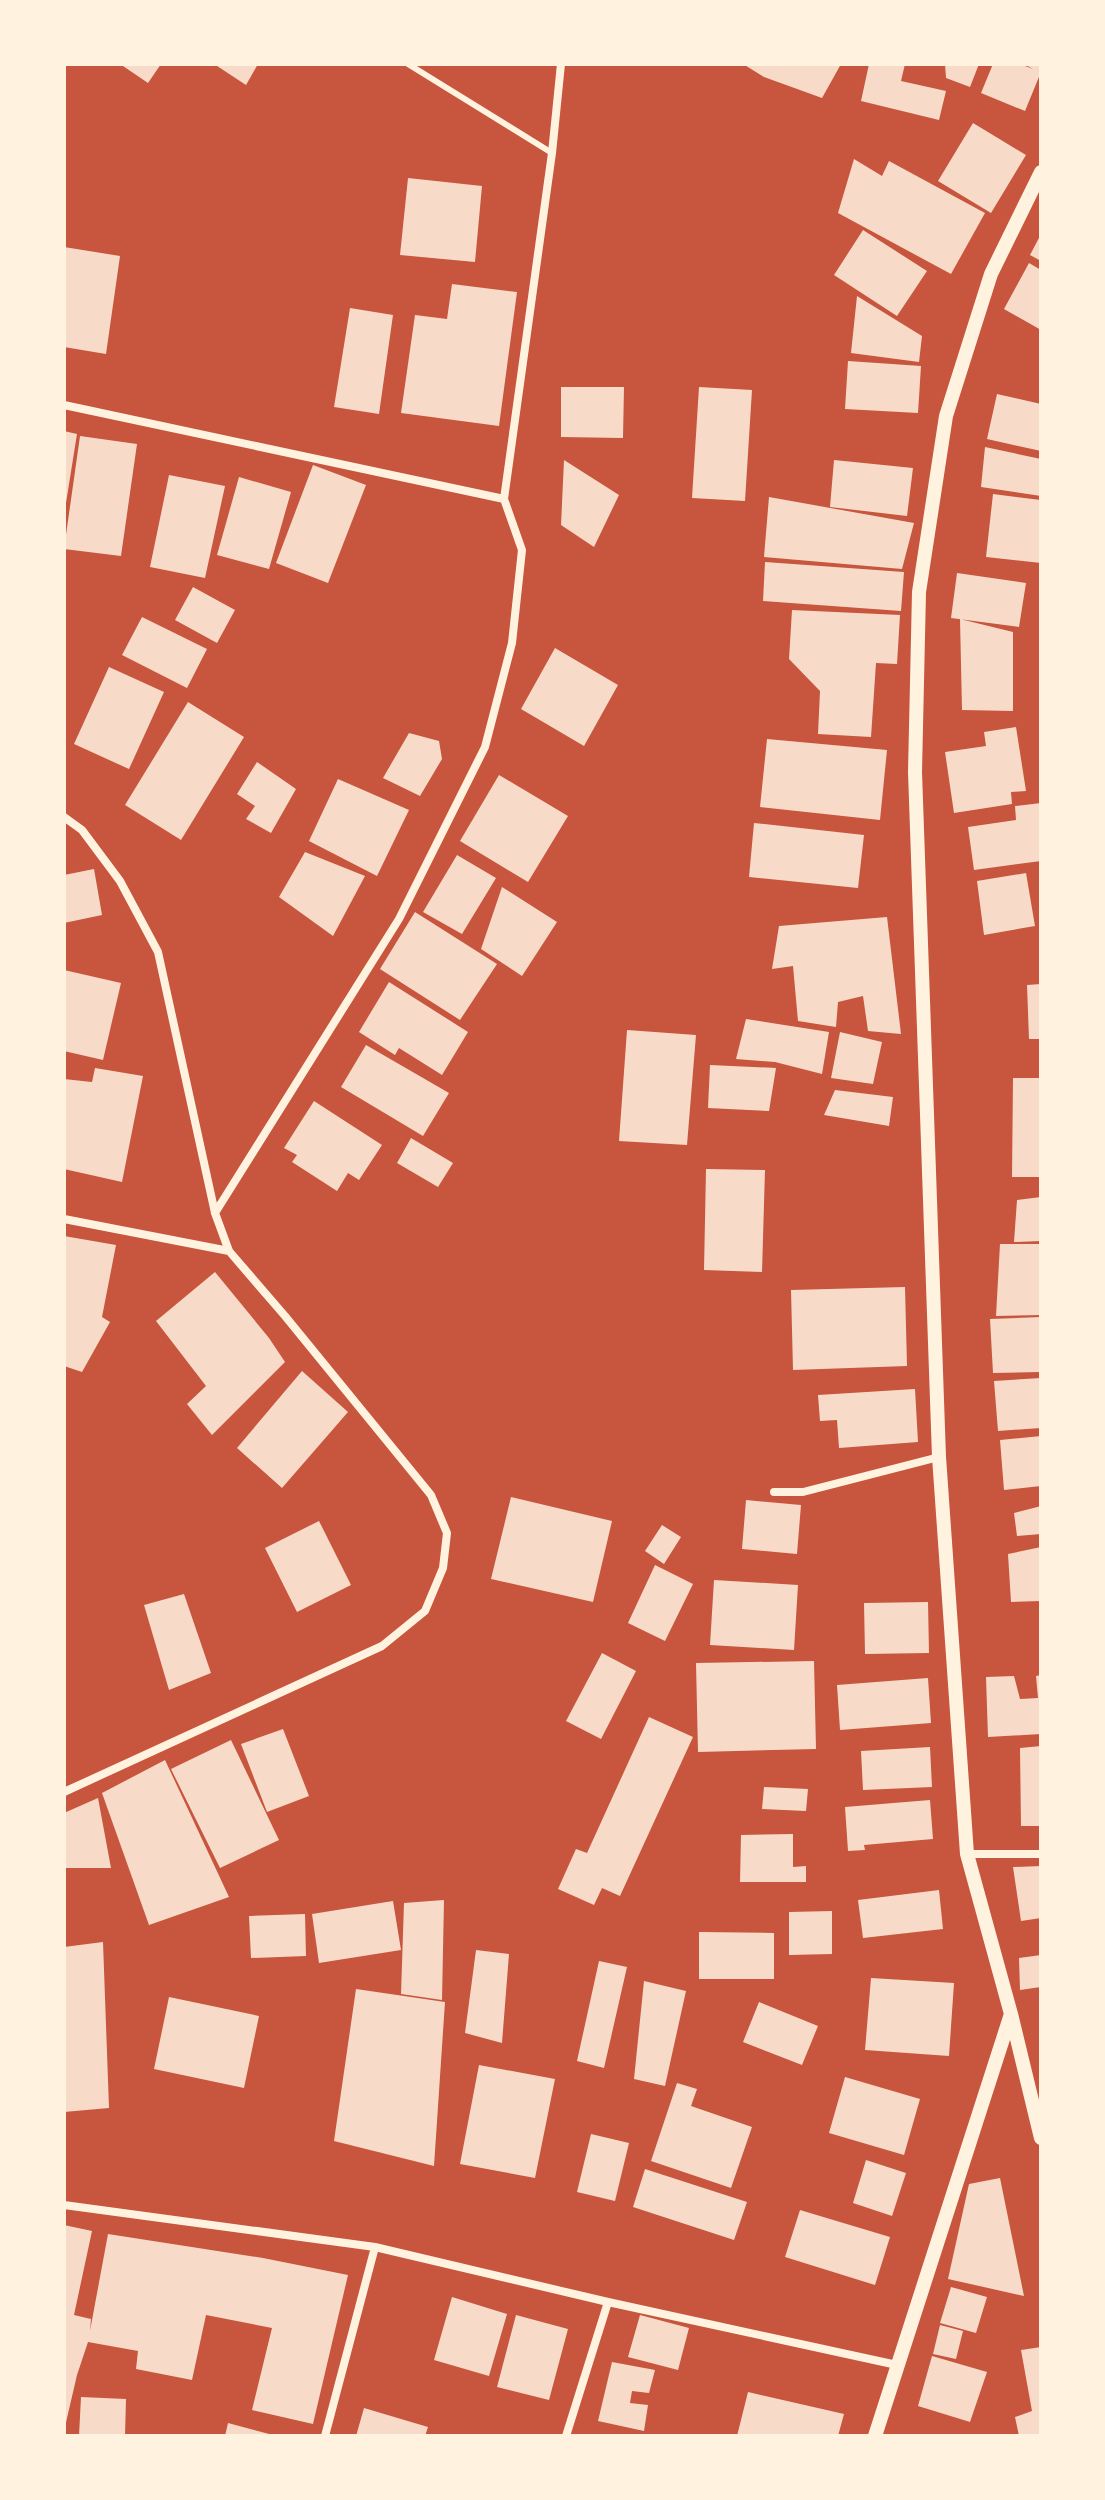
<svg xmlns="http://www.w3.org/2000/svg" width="1105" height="2500" viewBox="0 0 1105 2500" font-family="'Public Sans',sans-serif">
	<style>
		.building { fill: #f7dbc8 }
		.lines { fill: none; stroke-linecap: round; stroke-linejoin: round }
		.service { stroke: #fff3e0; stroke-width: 6 }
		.minor { stroke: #fff3e0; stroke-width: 8 }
		.tertiary { stroke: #fff3e0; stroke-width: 14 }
	</style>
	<rect width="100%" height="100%" fill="#c8553d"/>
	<!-- building -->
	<path class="building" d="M120,64H161L148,83Z
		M214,64H258L246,85Z
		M743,64H841L822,98L764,77Z
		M869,64H905L901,81L946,91L939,120L861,101Z
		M945,64H979L970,87L946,78Z
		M993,64H1020L1033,69L1024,64H1041V72L1025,111L981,93Z
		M973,123L1026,155L991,213L938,181Z
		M854,159L882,176L889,161L985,213L951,274L838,213Z
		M408,178L482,186L475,262L400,255Z
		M863,230L927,271L897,316L834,275Z
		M1041,234V261L1030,255Z
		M64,247L120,256L106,354L64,347Z
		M1029,263L1041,270V330L1004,309Z
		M452,284L517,292L499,426L401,413L415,315L447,319Z
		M857,296L922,336L919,362L851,353Z
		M350,308L393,315L379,414L334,407Z
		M848,361L921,366L918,413L845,409Z
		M561,387H624L623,438L561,437Z
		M699,387L752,390L745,501L692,498Z
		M997,394L1041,404V451L987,439Z
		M64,431L77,434L66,503H64Z
		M80,436L137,444L121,556L64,549Z
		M985,447L1041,459V496L981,487Z
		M564,460L619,495L594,547L561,525Z
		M834,460L913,468L907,516L830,507Z
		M313,465L366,485L328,583L276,563Z
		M169,475L225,486L205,578L150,567Z
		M239,477L291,492L269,569L217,555Z
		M993,494L1041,500V563L986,557Z
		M769,497L914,523L902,569L764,557Z
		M765,562L904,572L901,611L763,601Z
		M957,573L1026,583L1019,627L951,618Z
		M193,587L235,610L217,643L175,620Z
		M792,610L900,615L897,664L876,663L871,737L818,734L820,691L789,659Z
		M142,617L207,649L187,688L122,655Z
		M960,619L1013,632V711L962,710Z
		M555,648L618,685L584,746L521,709Z
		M109,667L164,692L129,769L74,744Z
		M188,702L244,737L181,840L125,805Z
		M1016,727L1026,791L1011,792L1012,804L954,813L945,752L986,746L984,732Z
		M409,733L439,741L442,759L420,796L383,778Z
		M767,739L887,750L880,820L760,807Z
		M257,762L296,789L271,833L246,819L255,806L237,794Z
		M499,775L568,816L528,882L460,841Z
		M338,779L409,810L377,876L309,841Z
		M1041,803V861L974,870L968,827L1016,820L1015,806Z
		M754,823L864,835L858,888L749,877Z
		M305,852L365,876L333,936L279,897Z
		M457,855L496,878L462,934L423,912Z
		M94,869L102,915L64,923V875Z
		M1026,873L1035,926L984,935L977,881Z
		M502,887L557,922L522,976L481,949Z
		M415,912L497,964L460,1020L380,969Z
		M887,917L901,1034L868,1031L863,996L838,1002L836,1027L798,1021L793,966L772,969L779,926Z
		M64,970L121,983L103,1060L64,1051Z
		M389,982L468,1032L442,1075L399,1048L395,1055L359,1032Z
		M1041,984V1039H1029L1027,985Z
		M746,1019L829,1032L822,1074L775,1062L736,1059Z
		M627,1030L696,1035L687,1145L619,1141Z
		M840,1032L882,1042L873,1084L831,1078Z
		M366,1045L449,1093L423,1136L341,1087Z
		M710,1065L776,1068L769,1111L708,1108Z
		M95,1068L143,1076L122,1182L64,1169V1079L92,1082Z
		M1013,1078H1041V1177H1012Z
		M835,1090L893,1097L889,1126L824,1115Z
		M314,1101L382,1145L359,1180L348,1173L337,1191L292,1162L297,1155L284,1148Z
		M411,1138L453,1163L438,1187L397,1163Z
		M706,1169L765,1170L762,1272L704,1270Z
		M1041,1197V1241L1014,1242L1017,1200Z
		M64,1236L116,1245L102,1317L110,1322L82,1372L64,1366Z
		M1000,1244H1041V1315L996,1316Z
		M215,1272L269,1338L285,1362L212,1435L187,1404L206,1386L156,1321Z
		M905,1287L907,1366L793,1370L791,1290Z
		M1041,1317V1372L993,1373L990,1319Z
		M302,1371L348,1412L282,1488L237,1448Z
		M1041,1378V1428L998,1431L994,1381Z
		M915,1389L918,1442L839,1448L837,1420L820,1421L818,1395Z
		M1041,1436V1486L1004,1490L1000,1440Z
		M511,1497L612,1521L593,1602L491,1579Z
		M746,1500L801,1505L797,1554L742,1549Z
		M1041,1506V1534L1017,1536L1014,1513Z
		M319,1521L351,1585L297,1612L265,1548Z
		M662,1525L681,1537L664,1564L645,1551Z
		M1041,1547V1601L1011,1602L1008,1554Z
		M655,1565L693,1584L665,1641L628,1623Z
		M714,1580L798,1585L794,1650L710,1645Z
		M184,1594L211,1673L169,1690L144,1605Z
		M928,1602L929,1653L865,1654L864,1603Z
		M602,1653L636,1671L601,1739L566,1721Z
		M814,1661L816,1749L698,1752L696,1663Z
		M1041,1675V1734L988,1737L986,1677L1014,1676L1020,1699L1038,1698L1036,1676Z
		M928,1678L931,1723L840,1730L837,1685Z
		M649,1717L693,1737L620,1896L602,1888L594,1905L558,1889L576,1849L587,1853Z
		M283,1729L309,1796L267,1812L241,1744Z
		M231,1740L279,1840L220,1868L171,1769Z
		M1041,1746V1826H1021L1020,1748Z
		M930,1747L932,1787L863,1790L861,1751Z
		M165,1760L229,1897L149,1925L102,1793Z
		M764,1787L808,1789L806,1811L762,1809Z
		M98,1798L111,1868H64V1813Z
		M930,1800L933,1839L864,1845L865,1850L848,1851L845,1807Z
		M793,1834V1867L806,1866V1882H740L741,1835Z
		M1041,1866V1918L1021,1921L1013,1867Z
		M939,1890L943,1929L863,1938L858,1900Z
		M444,1900L442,2000L401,1994L404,1903Z
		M393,1901L401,1950L319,1963L312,1914Z
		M832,1911V1954L789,1955V1912Z
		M305,1914L306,1956L251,1958L249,1916Z
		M699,1932L774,1933V1979H699Z
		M103,1942L109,2108L64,2112V1947Z
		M476,1950L509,1954L502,2043L465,2033Z
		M1041,1955V1987L1020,1990L1019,1958Z
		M599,1961L627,1967L604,2068L577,2061Z
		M871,1978L954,1983L949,2056L865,2050Z
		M644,1981L686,1991L665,2086L634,2079Z
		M356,1989L445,2002L434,2166L334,2141Z
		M169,1997L259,2016L244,2088L154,2069Z
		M759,2002L818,2026L802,2065L743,2042Z
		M479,2065L555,2079L535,2178L460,2164Z
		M845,2077L920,2099L904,2155L829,2133Z
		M677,2083L697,2089L691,2106L752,2127L731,2188L651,2161Z
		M591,2134L629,2143L615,2201L577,2192Z
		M866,2160L906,2173L892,2216L853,2203Z
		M645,2169L747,2202L734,2240L633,2207Z
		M1000,2178L1024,2296L948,2279L969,2184Z
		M800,2210L890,2237L875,2285L785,2257Z
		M64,2225L92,2231L74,2315L91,2319L90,2331L108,2234L263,2258L348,2275L313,2424L252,2410L272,2328L206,2315L192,2380L136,2369L138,2351L88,2342L77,2375L64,2431Z
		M951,2287L987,2297L976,2333L940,2323Z
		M452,2297L507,2314L489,2376L434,2360Z
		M516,2315L568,2329L549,2400L497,2387Z
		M640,2315L689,2328L678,2370L628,2357Z
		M940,2325L963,2331L956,2359L933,2354Z
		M1041,2347V2435L1019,2436L1015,2417L1032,2411L1021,2350Z
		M932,2356L987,2372L970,2422L918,2406Z
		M612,2362L655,2370L649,2393L632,2391L630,2403L648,2405L644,2431L598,2421Z
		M748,2392L844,2414L838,2436H737Z
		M81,2397L126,2399L125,2436H79Z
		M364,2408L428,2427L425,2436H356Z
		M228,2423L273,2435V2436H225Z"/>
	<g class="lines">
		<!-- service -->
		<path class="service" d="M408,64L552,153"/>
		<!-- minor -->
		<path class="minor" d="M64,405L504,499
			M64,817L82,830L120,881L158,952L215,1213L229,1251L285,1316L431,1495L447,1533L443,1568L425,1611L382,1646L64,1792
			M215,1213L399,919L485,747L512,643L522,550L504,499L552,153L561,64
			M64,1219L229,1251
			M774,1492H803L939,1457
			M967,1854H1041
			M64,2205L375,2247L608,2302L897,2365
			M325,2436L375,2247
			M566,2436L608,2302"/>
		<!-- tertiary -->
		<path class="tertiary" d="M1041,172L991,274L946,416L919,592L915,772L939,1457L967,1854L1011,2014L1041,2138
			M875,2436L1011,2014"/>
	</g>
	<!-- border -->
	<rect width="1105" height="2500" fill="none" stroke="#fff3e0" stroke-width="132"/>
</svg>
